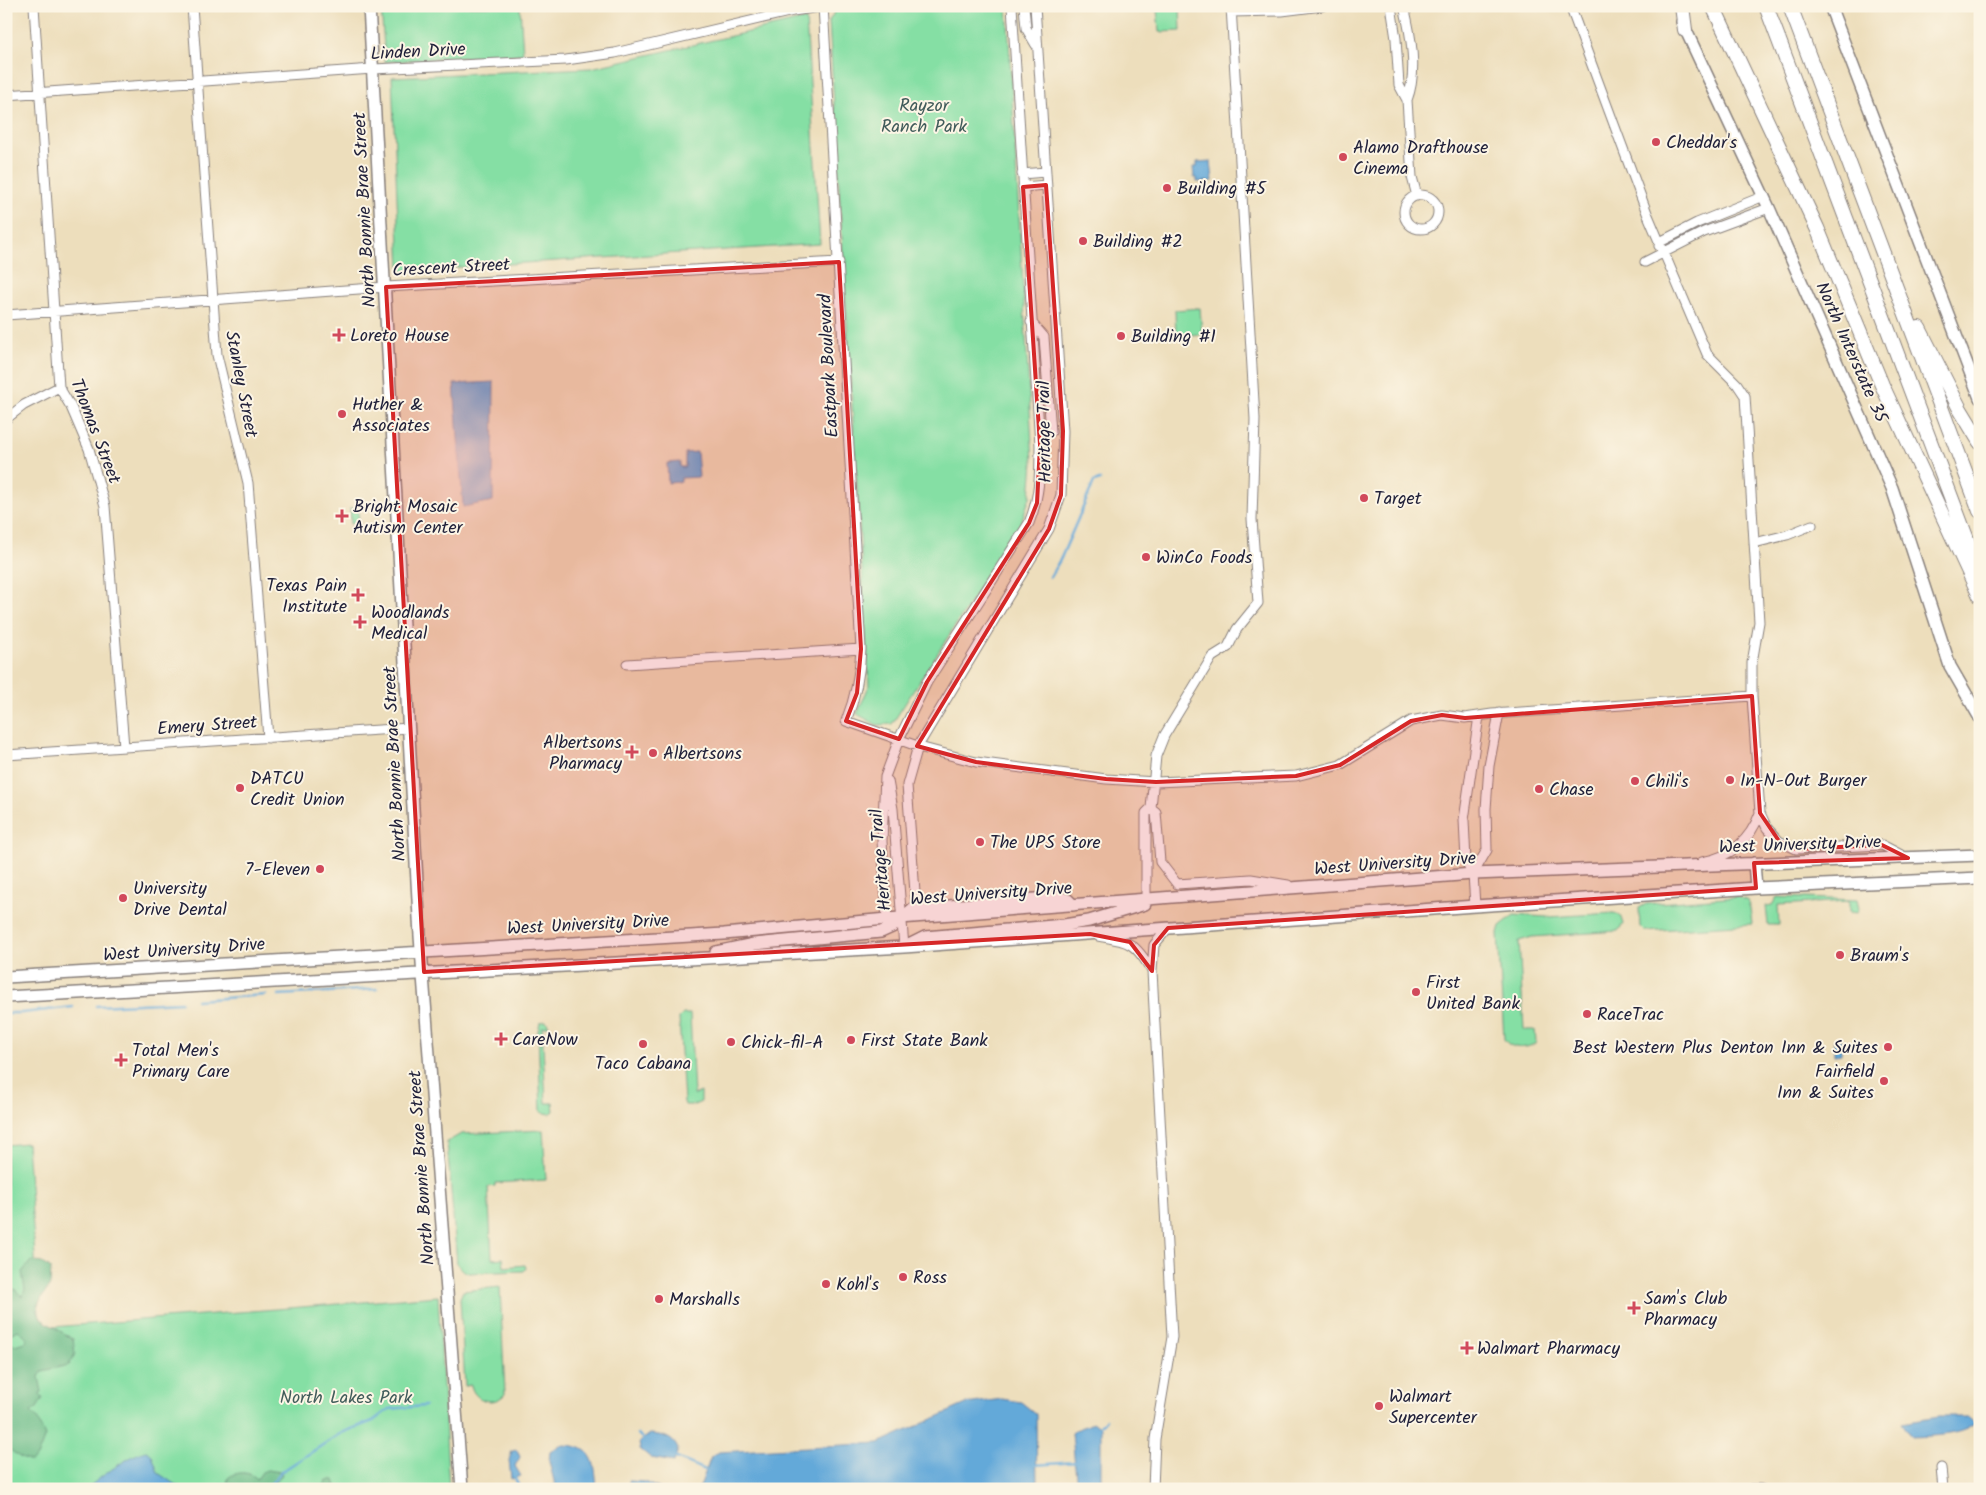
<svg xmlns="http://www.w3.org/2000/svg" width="1986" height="1495" viewBox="0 0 1986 1495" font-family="Kalam,sans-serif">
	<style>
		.green { fill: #85dfa4; stroke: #548070 }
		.forest { fill: #6cbe8a; stroke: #477062 }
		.water { fill: #63a9d9; stroke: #42668a }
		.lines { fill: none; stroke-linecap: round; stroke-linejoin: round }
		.stream { stroke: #63a9d9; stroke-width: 2.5 }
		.minor-casing { stroke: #88807c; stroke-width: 11 }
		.major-casing { stroke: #88807c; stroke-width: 14 }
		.highway-casing { stroke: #88807c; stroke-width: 16 }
		.minor { stroke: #fff; stroke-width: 9 }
		.major { stroke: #fff; stroke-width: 11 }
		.highway { stroke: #fff; stroke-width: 14 }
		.marked { fill: #d62828; fill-opacity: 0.2; stroke: #d62828; stroke-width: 4; stroke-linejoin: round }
		.poi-dot { fill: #d1495b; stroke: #fcf5e5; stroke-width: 2 }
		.labels { text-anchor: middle; stroke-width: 4; stroke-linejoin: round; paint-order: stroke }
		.street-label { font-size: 18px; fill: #22223b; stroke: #fcf5e5 }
		.park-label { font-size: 18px; fill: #405b5a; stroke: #fcf5e5 }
		.poi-label { font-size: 18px; fill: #22223b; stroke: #fcf5e5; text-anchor: start }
	</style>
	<rect width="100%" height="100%" fill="#fcf5e5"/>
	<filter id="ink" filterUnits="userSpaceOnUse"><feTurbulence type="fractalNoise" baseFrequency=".02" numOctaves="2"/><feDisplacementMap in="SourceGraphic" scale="10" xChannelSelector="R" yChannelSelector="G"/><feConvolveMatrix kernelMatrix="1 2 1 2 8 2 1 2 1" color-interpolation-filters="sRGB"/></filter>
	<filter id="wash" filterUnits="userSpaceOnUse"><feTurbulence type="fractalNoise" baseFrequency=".0096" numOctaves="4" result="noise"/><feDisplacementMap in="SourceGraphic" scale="20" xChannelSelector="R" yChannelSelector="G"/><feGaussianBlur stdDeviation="1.12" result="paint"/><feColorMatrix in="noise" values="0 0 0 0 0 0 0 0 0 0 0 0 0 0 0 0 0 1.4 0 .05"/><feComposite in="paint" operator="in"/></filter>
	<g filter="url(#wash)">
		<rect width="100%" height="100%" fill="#eddebc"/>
		<!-- green -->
		<path class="green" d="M381,6H520L523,54L385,62Z
			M853,6H1007L1033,462L1030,497L1020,525L892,724L877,725L857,714L869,686L829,21L835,11Z
			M1180,8L1181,31L1159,32L1157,9Z
			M806,19L820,244L400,271L392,77L591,68Z
			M1200,308L1202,334L1176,336L1175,310Z
			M350,508H358L359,523L351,524Z
			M1738,897L1747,900L1750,908L1752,924L1644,931L1640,927L1639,908L1646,904Z
			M1777,897L1857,900L1859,909L1857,913L1849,912V901L1778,905L1779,925H1768L1766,906L1772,905Z
			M1614,913L1620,915L1623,924L1618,931L1532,937L1519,941L1524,1030H1535L1536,1043C1525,1050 1510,1049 1504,1039L1498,933L1500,926L1514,915L1548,917Z
			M683,1014H690L694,1095L701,1092V1102L694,1105H685L684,1102L679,1018Z
			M546,1021L549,1026L542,1027L546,1103H553L554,1111L550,1114L541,1112L538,1031L540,1022Z
			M543,1130L546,1180L495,1183V1186L488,1187L492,1259L503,1258L504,1267L525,1265L526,1268L524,1271L468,1273L461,1269L457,1264L447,1142L461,1134Z
			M27,1143L40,1328L438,1296L449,1489H6V1145Z
			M500,1287L505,1394C495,1406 474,1402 471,1385L465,1386L460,1298L463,1291Z"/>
		<!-- forest -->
		<path class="forest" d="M31,1261L42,1263L51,1269L50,1285L36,1307L41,1319L73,1339L75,1354L69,1365L42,1371L39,1377L42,1392L39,1394L43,1398L37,1408L31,1412L37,1418L45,1436L37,1457L31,1462L21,1458L6,1447V1343L15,1345L26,1342L27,1337L18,1330L6,1336V1291L15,1289L22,1297L25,1290L22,1272Z
			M267,1470L281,1472L282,1475L272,1485L271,1489H227L228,1478C236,1471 250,1471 257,1479L262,1472Z
			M327,1480H334L337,1489H322Z"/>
		<!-- water -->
		<path class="water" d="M1211,161L1213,181L1197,182V178H1194L1193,167H1197V162Z
			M494,382L493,501L463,507L454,384Z
			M697,452L699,477L681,478V482L668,483L667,463L680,462V467H685V453Z
			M1834,1040H1841V1054L1834,1055Z
			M1002,1399L1021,1402L1036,1414L1037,1489H699L711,1457L719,1452L879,1443L966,1404Z
			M1939,1417H1969L1975,1423C1964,1436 1928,1436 1912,1437L1902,1423Z
			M1093,1422L1101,1428V1489H1077L1072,1433C1078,1427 1086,1428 1093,1422Z
			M650,1434C663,1435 673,1437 678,1449L674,1462L651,1458L640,1449L639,1442Z
			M560,1445C593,1445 595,1459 597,1489H549L555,1485L549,1461L550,1452Z
			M517,1450L520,1457L515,1466L521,1476L511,1479L509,1460L512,1451Z
			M147,1451L152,1455L158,1473L182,1489H87C97,1479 134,1452 147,1451Z
			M629,1481L644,1482L661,1489H629Z"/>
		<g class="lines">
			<!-- stream -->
			<path class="stream" d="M1050,577L1061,558L1094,482L1100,480
				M279,995L377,989
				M196,1000L266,995
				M96,1006L181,1002
				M6,1013H22L73,1007
				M1098,1429L1106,1419
				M638,1434L644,1440
				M674,1457L708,1471
				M1034,1465L1076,1462
				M514,1476L520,1489
				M266,1489L281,1472L341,1433L373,1421L389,1409L425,1406"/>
		</g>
	</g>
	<g filter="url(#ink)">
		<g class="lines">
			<defs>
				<path id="minor" d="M34,6L59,387L71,407L89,449L105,506L124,747
					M192,6L217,355L248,483L268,738
					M823,6L861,649C860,675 856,696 846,721L923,748L976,762L1106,779L1156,782L1296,776L1340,765L1411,721L1442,715L1465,718L1492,714L1752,696L1760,813C1750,841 1731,857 1702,862
					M1024,6L1026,28L1036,45
					M1391,6L1396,39L1399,85L1407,100L1412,177L1417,196
					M1404,6C1411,35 1418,72 1407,100
					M1570,6L1647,213L1707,354L1737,384L1745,396L1759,622L1752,663V696
					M1231,12L1282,11L1322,6
					M6,95L373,69L566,60L615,53L793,11L827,6
					M1022,174L1045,172
					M1023,187L1046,185
					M1404 212a17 17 0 1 1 34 0a17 17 0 1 1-34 0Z
					M1659,246L1660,242L1697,223L1764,196
					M1645,262L1704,232L1769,208
					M6,315L386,287L839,262
					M1031,322L1044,337L1051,432
					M6,419L24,405L59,387
					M1754,543L1787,535L1812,525
					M627,664L861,649
					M6,755L409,728
					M888,781L893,809L904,947
					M1151,808L1156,812L1160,862L1177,884L1251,879L1288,885
					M1760,813L1767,828L1779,841L1796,849L1882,845L1905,857
					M1473,874L1487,850L1486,809L1489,766L1499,713
					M1146,899V813L1151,808L1156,756L1164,736L1212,657L1228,647L1237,629L1258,603L1252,519L1255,419L1231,6
					M916,906L907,785L918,746L1049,529L1061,495L1063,431L1035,6
					M1475,906L1473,874L1466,861L1464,820L1479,716
					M887,919L882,841L885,777L899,739L927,682L1029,523C1040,496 1040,473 1040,445L1012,6
					M1098,936C1130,942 1134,941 1152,971
					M1941,1468L1943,1489
					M1153,1489L1155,1439L1172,1337L1152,971L1154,945L1168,928
					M1751,1489H1761"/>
				<path id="major" d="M369,6L420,936L462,1489
					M1830,6L1980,398
					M1682,22L1769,208L1892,488L1950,666L1980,718
					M1754,863L1756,888
					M909,945L925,937L1064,925L1089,921L1145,904
					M716,952L754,944L881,932L892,927L916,906L937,907L1059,897L1068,900L1073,905
					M6,977L724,934L887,919L1473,874L1980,855
					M6,997L904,947L1475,906L1756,888L1980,878"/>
				<path id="highway" d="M1682,6L1685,30
					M1713,6L1817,228L1882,385L1980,596
					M1766,6L1980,574
					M1790,6L1980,511
					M1919,328L1960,409L1980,442"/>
			</defs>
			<!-- minor casing -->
			<use href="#minor" class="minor-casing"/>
			<!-- major casing -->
			<use href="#major" class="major-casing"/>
			<!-- highway casing -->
			<use href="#highway" class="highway-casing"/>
			<!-- minor -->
			<use href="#minor" class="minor"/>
			<!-- major -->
			<use href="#major" class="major"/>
			<!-- highway -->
			<use href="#highway" class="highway"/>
		</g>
	</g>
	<!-- marked area -->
	<path class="marked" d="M1046,185L1063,431L1061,495L1049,529L917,746L976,762L1106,779L1156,782L1296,776L1340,765L1411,721L1442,715L1465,718L1752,696L1760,813L1779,841L1796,849L1882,845L1908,858L1754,863L1756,888L1168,928L1154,945L1152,971L1130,942L1090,934L424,972L386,287L839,262L861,649L857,693L846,721L899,739L927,682L1029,523L1037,503L1040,445L1023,187Z"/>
	<!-- markers -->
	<g class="poi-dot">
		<circle cx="1656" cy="142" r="5"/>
		<circle cx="1343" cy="157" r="5"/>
		<circle cx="1167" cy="188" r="5"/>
		<circle cx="1083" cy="241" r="5"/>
		<path d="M336.5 327.5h5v5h5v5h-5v5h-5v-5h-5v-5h5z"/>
		<circle cx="1121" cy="336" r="5"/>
		<circle cx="342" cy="414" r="5"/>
		<circle cx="1364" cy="498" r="5"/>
		<path d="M339.5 508.5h5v5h5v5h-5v5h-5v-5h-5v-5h5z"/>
		<circle cx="1146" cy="557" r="5"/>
		<path d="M355.5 587.5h5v5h5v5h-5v5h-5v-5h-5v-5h5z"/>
		<path d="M357.5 614.5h5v5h5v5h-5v5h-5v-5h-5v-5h5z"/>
		<path d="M629.5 744.5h5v5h5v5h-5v5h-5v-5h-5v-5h5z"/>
		<circle cx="653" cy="753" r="5"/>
		<circle cx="1730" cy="780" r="5"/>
		<circle cx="1635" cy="781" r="5"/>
		<circle cx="240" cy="788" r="5"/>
		<circle cx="1539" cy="789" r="5"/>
		<circle cx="980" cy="842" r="5"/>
		<circle cx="320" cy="869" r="5"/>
		<circle cx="123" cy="898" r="5"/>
		<circle cx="1840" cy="955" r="5"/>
		<circle cx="1416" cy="992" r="5"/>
		<circle cx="1587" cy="1014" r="5"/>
		<path d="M498.5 1031.5h5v5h5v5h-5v5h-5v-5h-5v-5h5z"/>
		<circle cx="851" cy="1040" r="5"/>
		<circle cx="731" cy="1042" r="5"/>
		<circle cx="643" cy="1044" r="5"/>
		<circle cx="1888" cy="1047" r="5"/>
		<path d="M118.5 1052.5h5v5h5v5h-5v5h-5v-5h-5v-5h5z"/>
		<circle cx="1884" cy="1081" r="5"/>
		<circle cx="903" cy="1277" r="5"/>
		<circle cx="826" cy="1284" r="5"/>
		<circle cx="659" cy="1299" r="5"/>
		<path d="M1631.5 1300.5h5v5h5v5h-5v5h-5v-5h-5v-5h5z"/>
		<path d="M1464.5 1340.5h5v5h5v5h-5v5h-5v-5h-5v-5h5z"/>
		<circle cx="1379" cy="1406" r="5"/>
	</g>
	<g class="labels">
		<!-- street labels -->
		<g class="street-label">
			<text transform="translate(418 51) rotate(-3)" y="6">Linden Drive</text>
			<text transform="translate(364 210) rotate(-93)" y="6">North Bonnie Brae Street</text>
			<text transform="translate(451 267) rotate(-3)" y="6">Crescent Street</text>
			<text transform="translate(1852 352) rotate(66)" y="6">North Interstate 35</text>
			<text transform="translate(828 366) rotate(-93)" y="6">Eastpark Boulevard</text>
			<text transform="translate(242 384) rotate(79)" y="6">Stanley Street</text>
			<text transform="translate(96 431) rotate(69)" y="6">Thomas Street</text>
			<text transform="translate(1044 432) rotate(-91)" y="6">Heritage Trail</text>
			<text transform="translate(207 725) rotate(-4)" y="6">Emery Street</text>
			<text transform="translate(394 764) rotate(-93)" y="6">North Bonnie Brae Street</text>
			<text transform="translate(1800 844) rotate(-2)" y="6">West University Drive</text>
			<text transform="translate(880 860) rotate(-95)" y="6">Heritage Trail</text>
			<text transform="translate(1395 863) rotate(-4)" y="6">West University Drive</text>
			<text transform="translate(991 893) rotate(-4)" y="6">West University Drive</text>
			<text transform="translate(588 924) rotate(-3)" y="6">West University Drive</text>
			<text transform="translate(184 949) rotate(-4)" y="6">West University Drive</text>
			<text transform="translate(421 1168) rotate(-94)" y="6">North Bonnie Brae Street</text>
		</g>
		<!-- park labels -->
		<g class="park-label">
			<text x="924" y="111">Rayzor<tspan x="924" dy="21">Ranch Park</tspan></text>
			<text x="346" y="1403">North Lakes Park</text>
		</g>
		<!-- poi labels -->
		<g class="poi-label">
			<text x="1666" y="148">Cheddar's</text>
			<text x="1353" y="153">Alamo Drafthouse<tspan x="1353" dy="21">Cinema</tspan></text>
			<text x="1177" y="194">Building #5</text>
			<text x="1093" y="247">Building #2</text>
			<text x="350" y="341">Loreto House</text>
			<text x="1131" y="342">Building #1</text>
			<text x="352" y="410">Huther &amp;<tspan x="352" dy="21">Associates</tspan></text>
			<text x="1374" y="504">Target</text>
			<text x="353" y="512">Bright Mosaic<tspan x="353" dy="21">Autism Center</tspan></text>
			<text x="1156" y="563">WinCo Foods</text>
			<text x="347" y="591" text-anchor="end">Texas Pain<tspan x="347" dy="21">Institute</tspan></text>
			<text x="371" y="618">Woodlands<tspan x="371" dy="21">Medical</tspan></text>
			<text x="622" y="748" text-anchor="end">Albertsons<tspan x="622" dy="21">Pharmacy</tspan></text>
			<text x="663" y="759">Albertsons</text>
			<text x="250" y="784">DATCU<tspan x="250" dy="21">Credit Union</tspan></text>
			<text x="1740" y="786">In-N-Out Burger</text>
			<text x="1645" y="787">Chili's</text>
			<text x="1549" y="795">Chase</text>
			<text x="990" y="848">The UPS Store</text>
			<text x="310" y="875" text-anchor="end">7-Eleven</text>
			<text x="133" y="894">University<tspan x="133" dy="21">Drive Dental</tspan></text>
			<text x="1850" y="961">Braum's</text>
			<text x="1426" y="988">First<tspan x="1426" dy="21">United Bank</tspan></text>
			<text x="1597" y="1020">RaceTrac</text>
			<text x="512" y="1045">CareNow</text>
			<text x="861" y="1046">First State Bank</text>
			<text x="741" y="1048">Chick-fil-A</text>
			<text x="1878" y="1053" text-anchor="end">Best Western Plus Denton Inn &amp; Suites</text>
			<text x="132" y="1056">Total Men's<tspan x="132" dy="21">Primary Care</tspan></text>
			<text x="643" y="1069" text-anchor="middle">Taco Cabana</text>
			<text x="1874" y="1077" text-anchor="end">Fairfield<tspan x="1874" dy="21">Inn &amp; Suites</tspan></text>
			<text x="913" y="1283">Ross</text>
			<text x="836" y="1290">Kohl's</text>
			<text x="1644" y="1304">Sam's Club<tspan x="1644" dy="21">Pharmacy</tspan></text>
			<text x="669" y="1305">Marshalls</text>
			<text x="1477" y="1354">Walmart Pharmacy</text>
			<text x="1389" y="1402">Walmart<tspan x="1389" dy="21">Supercenter</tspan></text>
		</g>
	</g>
	<!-- margin -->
	<rect width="1986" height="1495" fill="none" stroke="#fcf5e5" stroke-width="25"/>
</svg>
